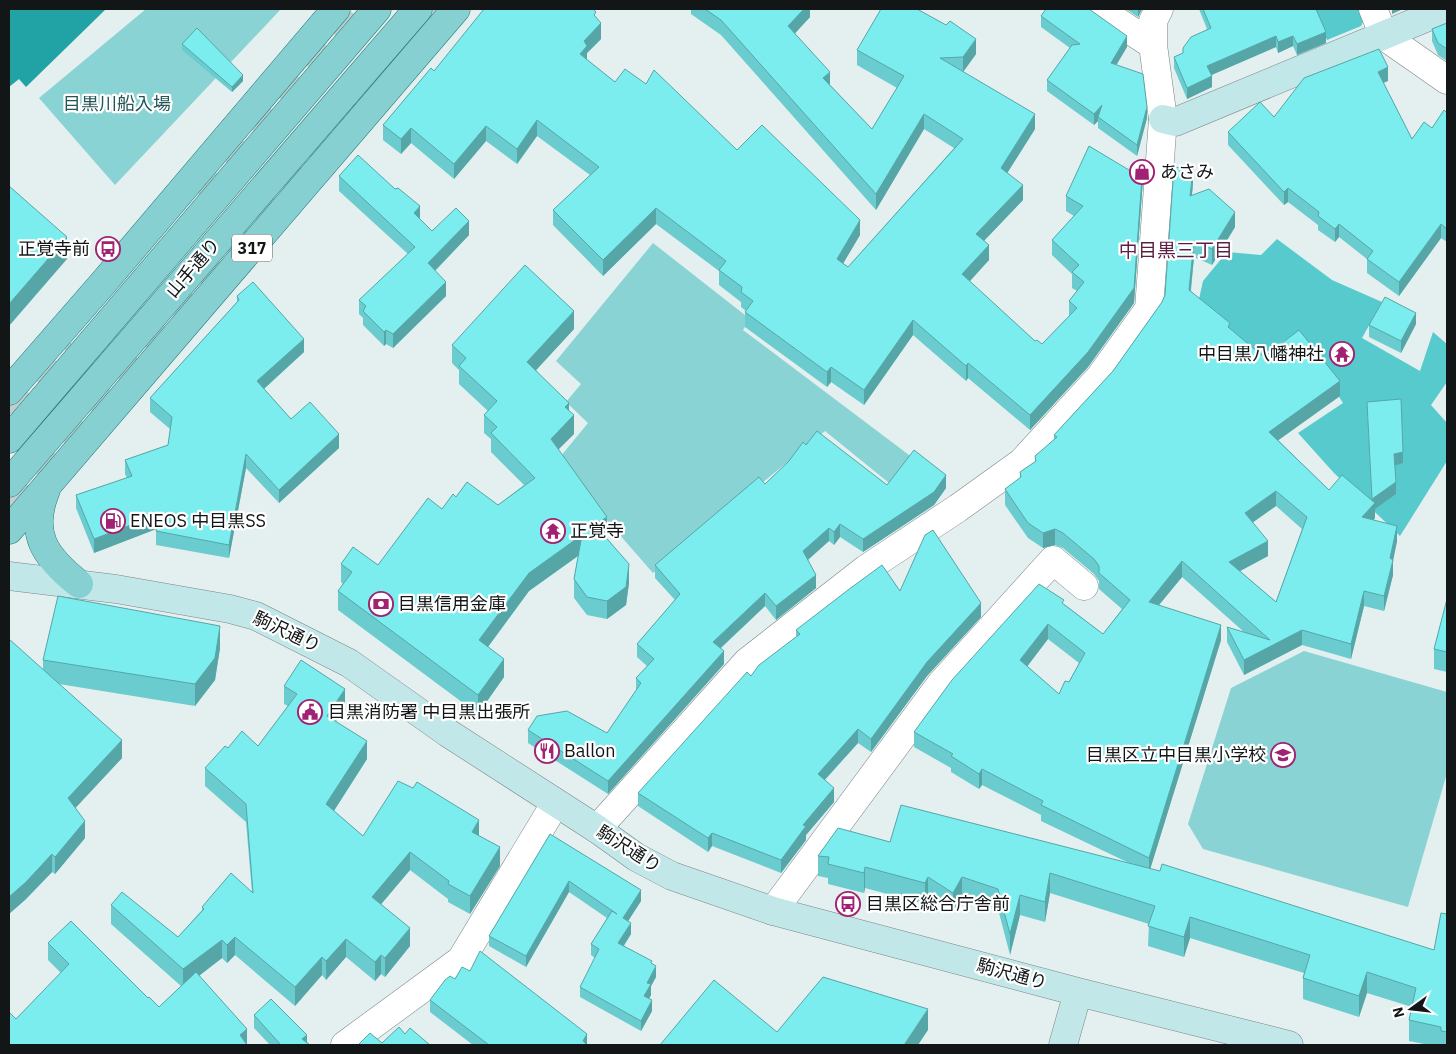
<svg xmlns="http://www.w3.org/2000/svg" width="1456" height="1054" viewBox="0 0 1456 1054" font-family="'IBM Plex Sans','Noto Sans JP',sans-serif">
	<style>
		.green { fill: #8ad3d4 }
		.forest { fill: #56cacc }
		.water { fill: #21a2a5 }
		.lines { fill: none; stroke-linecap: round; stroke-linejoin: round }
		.highway-tunnel { stroke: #c4cece; stroke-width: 28; stroke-dasharray: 28 14; stroke-linecap: butt }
		.street-casing { stroke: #7c8585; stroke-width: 29 }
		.secondary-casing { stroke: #7c8585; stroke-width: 29 }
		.primary-casing { stroke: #297a7b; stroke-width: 29 }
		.street { stroke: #fff; stroke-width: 28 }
		.secondary { stroke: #c2e7e8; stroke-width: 28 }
		.primary { stroke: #86d0d1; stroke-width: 28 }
		.wall { fill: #6accce; fill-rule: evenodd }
		.shaded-wall { fill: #56a6a7 }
		.building { fill: #7bedef; stroke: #56a6a7; fill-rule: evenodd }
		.labels { text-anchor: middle; stroke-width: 4.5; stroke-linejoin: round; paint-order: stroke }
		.shield { fill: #fff; stroke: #595c5c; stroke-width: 1 }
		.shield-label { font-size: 16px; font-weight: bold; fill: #121616 }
		.park-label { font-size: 18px; fill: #245657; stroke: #fff }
		.poi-label { font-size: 18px; fill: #121616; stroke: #fff; text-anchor: start }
		.street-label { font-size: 18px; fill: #121616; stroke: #fff }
		.neighbourhood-label { font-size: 19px; fill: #5d1f43; stroke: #fff }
	</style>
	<rect width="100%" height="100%" fill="#e4efef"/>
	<!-- green -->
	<path class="green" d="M146,9H281L115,185L39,98Z
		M653,243L750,319L743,330L917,461L894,487L825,431L653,573L556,462L588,423L566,402L581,384L556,361Z
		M1304,651L1447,692V773L1408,907L1203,849L1188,824L1231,688Z"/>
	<!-- forest -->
	<path class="forest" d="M1314,9H1359L1364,20L1361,26L1327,40Z
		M1277,239L1332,280L1382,302L1362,338L1420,371L1433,332L1447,344V382L1431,405L1447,423V461L1400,536L1334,473L1298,433L1343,403L1298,332L1256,359L1199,299L1203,281L1227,252L1261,255Z"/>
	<!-- water -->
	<path class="water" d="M9,9H106L26,87L19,79L9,87Z"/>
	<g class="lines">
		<!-- highway-tunnel -->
		<path class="highway-tunnel" d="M197,193L356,9
			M9,413L70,342
			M9,506L437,9"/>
		<defs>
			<path id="street" d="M1098,9L1153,45V21L1159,9
				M1373,9L1384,36L1447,80
				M597,829L747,662L866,569L958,508L1022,462L1100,377L1149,309L1163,119L1153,45
				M773,911L940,685L1053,560L1084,586
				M345,1045L461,960L555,804"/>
			<path id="secondary" d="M1163,119L1175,122L1447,9
				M9,576L116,589L230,609L256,616L349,663L448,733L597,829L636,857L672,876L773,911L1078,992L1289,1045
				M1063,1045L1078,992"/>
			<path id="primary" d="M9,391L104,282L336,9
				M9,439L377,9
				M9,483L418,9
				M46,490C28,534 45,557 79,584
				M9,530L456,9"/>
		</defs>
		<!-- street casing -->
		<use href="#street" class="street-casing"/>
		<!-- secondary casing -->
		<use href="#secondary" class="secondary-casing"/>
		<!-- primary casing -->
		<use href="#primary" class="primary-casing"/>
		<!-- street -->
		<use href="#street" class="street"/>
		<!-- secondary -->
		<use href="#secondary" class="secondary"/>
		<!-- primary -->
		<use href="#primary" class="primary"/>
	</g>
	<!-- wall -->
	<path class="wall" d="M691,9H810V17L795,33L830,85L872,129L897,88L857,65V50L976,54L963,72L1035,129L1007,173L1023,200L984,241L989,260L969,281L1035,341L1042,344L1069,316V301L1077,291L1072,288V274L1052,255V240L1074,216L1066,211V196L1143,179L1134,303L1088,367L1030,430L968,378L966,381L913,335L864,405L831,382L827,387L745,327V312L746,311L741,307V302L719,285V271L656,224L603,276L553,225V210L590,175L537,136L517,164L486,141L454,179L411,143L401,154L383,140V125L434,71L596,17L601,39L587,53V60L615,82L737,150L860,235L843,263L848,267L954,148L924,129L876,210L721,35L691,14Z
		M1126,9H1142L1138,17Z
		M1199,9H1316L1326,43L1297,55L1293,46L1278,53L1276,47L1211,75L1212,87L1187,99L1174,68V57L1183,53L1207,29Z
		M1041,16L1127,47L1116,65L1147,118L1137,156L1098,128V121L1094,125L1047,91V80L1070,48L1041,27Z
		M1447,23V61L1438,55L1432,41V29Z
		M182,44L243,81L232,92L182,50Z
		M1388,81L1383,83L1412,139L1432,128L1447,113V242L1441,238L1399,296L1367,273V259L1339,237L1335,242L1318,230V225L1288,202L1284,205L1228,145V132Z
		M339,176L420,219L432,231L469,235L435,271L446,296L393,348L386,344L384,346L363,325V318L359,314V300L408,254L339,191Z
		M1193,184L1192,195L1235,227L1212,265L1194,257L1191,291L1230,329L1264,357L1340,396L1278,440L1329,490L1371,499L1367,402L1403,463L1395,466L1396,494L1375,509V518L1373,520L1397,541L1393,560V575L1384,611L1364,606L1351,659L1302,645L1244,675L1227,642V627L1244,632L1182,577L1159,605L1221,640L1150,869L1434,950L1447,914V1045H1429L1409,1041V1020L1412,1007L1367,993L1359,1017L1303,999V978L1304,973L1190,938L1184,957L1148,946L1149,924L1050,893L1045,922L1020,915L1010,955L998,909L962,897L953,913L928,897L925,904L865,888L864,893L828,884V878L818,876V856L890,842L1129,863L1041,821V815L982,785L979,789L951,772V768L914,747V732L1064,604L1103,634L1122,609L1099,589V581L1094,574L1063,548L1055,545L1043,548L1028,538L1005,505V489L1020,478V472L1035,462V456L1054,440V435L1113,371L1162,302L1165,295ZM1276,506L1302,529L1276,602L1240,571L1268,556L1253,522ZM1048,639L1079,663L1069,682L1059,694L1027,666Z
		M237,296L304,352L264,389L291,419L339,448L279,503L246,468L229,558L156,545V529L94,553L76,508V495L127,478L125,474V460L168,445L170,429L150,412V398L237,302Z
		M1416,324L1401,353L1369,337V325Z
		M574,329L536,370L569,411L574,434L558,449L607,535L605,537L629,583L626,605L607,619L587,615L574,598V579L578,556L529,591L488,647L504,677L478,714L338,610V591L343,584L341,582V564L378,565L456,497L498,505L524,485L491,452V439L484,433V415L488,411L459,384V370L452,363V345Z
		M806,445L887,485L946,488L934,505L863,552L840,537L834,545L829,541L808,560L816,588L776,620L765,606L721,648L724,664L608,794L528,743V730L607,733L636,691V678L647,666L637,657V644L675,600L655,578V565L765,484Z
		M900,591L981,617L927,676L871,752L858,743L825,780L834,802L806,835V840L781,873L712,846L708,852L638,806V793L751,676L796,637V630Z
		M1447,599V672L1434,669V649Z
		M9,639L43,670V660L220,648L215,680L195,706L59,684L122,758L75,808L85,838L55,874L52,872L26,899L9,914Z
		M284,686L345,708L336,721L367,759L334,811L363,836H479L500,866L470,914L448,902V899L410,870L381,904L410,946L385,977L381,974L375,981L346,957L326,980L322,975L295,1006L235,955L227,963L222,958L199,976L247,1029L16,1019L61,973L48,960V943L148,998L159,1007L181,986L111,924V905L178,937L202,910V907L252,892L246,822L205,786V768L228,748L258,746L288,706L284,704Z
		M550,834L641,901L628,921L631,934L624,946L652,964L656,977L651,986V995L649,999L652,1011L641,1031L580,997V987L595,958L591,955V944L607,918L569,892L526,967L489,946V936Z
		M455,979L587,1034V1045H473L430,1012V1000Z
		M254,1015L307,1042L310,1045H270L254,1028Z"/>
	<!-- shaded-wall -->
	<path class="shaded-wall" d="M804,9H810V17L788,41V26Z
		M1138,9H1142L1138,17Z
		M1392,9H1403L1392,14Z
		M601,23V39L587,53V62L580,54L584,41Z
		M1326,32V43L1297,55V44Z
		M1127,36V47L1111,74V63Z
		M1276,36V47L1207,77V66Z
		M1293,36V46L1278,53V42Z
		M976,39V54L963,72V57Z
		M1388,67V81L1378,85V72Z
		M830,72V87L823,78Z
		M243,75V81L232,92V87Z
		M1212,76V87L1187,99V88Z
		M1102,105L1098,117V121L1094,125V114Z
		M1147,107V118L1137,156V145Z
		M924,114V129L876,210V194Z
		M1035,114V129L1001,183V168Z
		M537,120V136L517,164V149Z
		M486,126V141L454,179V164Z
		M411,128V143L401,154V139Z
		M1143,164V179L1134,303L1088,367L1030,430V415Z
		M1193,169V184L1190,211V196Z
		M1023,185V200L976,249V234Z
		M1288,188V202L1284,205V192Z
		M420,206V220L414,213Z
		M656,208V224L603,276V260Z
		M1235,212V227L1212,265V249Z
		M860,220V235L837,274V259Z
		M469,221V235L428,278V263Z
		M1339,224V237L1335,242V229Z
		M1441,224V238L1399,296V282Z
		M67,237V259L9,326V304Z
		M1194,241V257L1189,305V290Z
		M989,245V260L962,290V274Z
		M446,282V296L393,348V334Z
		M574,311V329L527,380V362Z
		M1416,313V324L1401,353V341Z
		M913,320V335L864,405V390Z
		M386,330V344L384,346V332Z
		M304,339V352L257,395V381Z
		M968,363V378L966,381V366Z
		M831,367V382L827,387V372Z
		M1340,381V396L1269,447V432Z
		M569,403V420L574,415V434L551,457V439L565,407Z
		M339,434V448L279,503V490Z
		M1403,452V463L1394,466V454Z
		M246,454V468L229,558V545Z
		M946,475V488L934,505L863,552V539Z
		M1396,482V494L1375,509V518L1362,533V517L1372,499Z
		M1276,491V506L1245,528V513Z
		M159,514V528L94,553V539Z
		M607,517V535L595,544V525Z
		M840,524V537L834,545V532Z
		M1397,526V541L1392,566L1393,560V575L1384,611V596L1390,558Z
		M829,528V541L803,564V551Z
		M1055,529V545L1043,548V533Z
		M582,535V553L529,591L479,659V640L529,573Z
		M1268,541V556L1229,577V562Z
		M1182,561V577L1149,617V602Z
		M629,564V583L626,605L607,619V601Z
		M816,575V588L776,620V606Z
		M1364,591V606L1351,659V644Z
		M765,593V606L713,655V642Z
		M981,603V617L927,676L871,752V739L927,662Z
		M1048,624V639L1020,676V660Z
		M1221,625V640L1149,873V858Z
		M220,626V648L215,680L195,706V684Z
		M1302,630V645L1244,675V660Z
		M724,651V664L608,794V781Z
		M504,659V677L478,714V695Z
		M345,689V708L327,734V716Z
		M858,729V743L818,787V774Z
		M122,740V758L68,816V798Z
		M367,741V759L326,823V804Z
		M982,769V785L979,789V774Z
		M834,788V802L806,835V840L781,873V860L803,825Z
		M479,820V839L472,832Z
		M85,821V838L55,874V857Z
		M712,833V846L708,852V838Z
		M500,847V866L470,914V896Z
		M410,852V870L372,915V897Z
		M52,854V872L26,899L9,914V897Z
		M865,867V888L864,893V873Z
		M1050,873V893L1045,922V902Z
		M928,877V897L925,904V883Z
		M962,877V897L953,913V893Z
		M569,881V892L526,967V956Z
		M641,890V901L623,929V918Z
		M1020,895V915L1010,955V934Z
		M1190,917V938L1184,957V937Z
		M631,923V934L618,954V943Z
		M410,928V946L385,977V958Z
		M235,937V955L227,963V945Z
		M346,939V957L326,980V961Z
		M222,940V958L183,988V969Z
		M381,955V974L375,981V962Z
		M322,957V975L295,1006V987Z
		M656,966V977L651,986V995L644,1007V996L647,983Z
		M1367,972V993L1359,1017V996Z
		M652,1000V1011L641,1031V1021Z
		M928,1009V1030L918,1045H904Z
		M247,1029V1045L240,1035Z
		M587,1034V1045L583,1041Z
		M307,1035V1045L302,1039Z"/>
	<!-- building -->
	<path class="building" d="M484,9H593L596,12L594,15L601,23L584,41L587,46L580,54L615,82L625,69L646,84L654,70L737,150L762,125L860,220L837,259L848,267L963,139L924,114L876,194L721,20L705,9H804L788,26L830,72L823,78L872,129L904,76L857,50L881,9H917L946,25L950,21L976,39L963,57L940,58L1035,114L1001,168L1023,185L976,234L989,245L962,274L1035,341L1037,340L1042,344L1077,308L1069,301L1084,282L1072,272L1079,265L1052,240L1083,206L1066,196L1089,146L1134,173L1141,163L1143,164L1134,288L1088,352L1030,415L968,363L966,366L913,320L864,390L831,367L827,372L745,312L753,301L741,292L742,287L719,270L726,261L656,208L603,260L553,210L599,167L537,120L517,149L486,126L454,164L411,128L401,139L383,125L431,68L434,71Z
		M1046,9H1089L1127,36L1111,63L1143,74L1147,107L1137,145L1098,117L1102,105L1094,114L1047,80L1072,45L1080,44L1041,16Z
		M1203,9H1316L1326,32L1297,44L1293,36L1278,42L1276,36L1207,66L1212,76L1187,88L1174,57L1183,53V48L1191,37L1211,28Z
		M1447,23V49L1438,43L1432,29Z
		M197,28L243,75L232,87L182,44Z
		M1379,49L1388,67L1378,72L1412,139L1424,122L1432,128L1444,110L1447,113V229L1441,224L1399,282L1367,259L1373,251L1339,224L1335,229L1318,216L1319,212L1288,188L1284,192L1228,132L1260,102L1274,117L1304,78Z
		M358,155L395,189L398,188L420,206L414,213L432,231L456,208L469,221L428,263L446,282L393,334L386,330L384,332L363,311L366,306L359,300L415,247L339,176Z
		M1174,167L1193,169L1190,196L1209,189L1235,212L1212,249L1194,241L1189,290L1230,323L1228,327L1264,357L1299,330L1340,381L1269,432L1329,490L1342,475L1375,503L1362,517L1397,526L1390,558L1393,560L1384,596L1364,591L1351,644L1302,630L1244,660L1227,627L1270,640L1182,561L1149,602L1221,625L1149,858L1041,805L1043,801L982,769L979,774L951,756L953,754L914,732L952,680L1039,584L1064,600L1062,603L1103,634L1130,600L1099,573V566L1094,559L1063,533L1055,529L1043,533L1028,523L1005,489L1021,477L1020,472L1036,461L1035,456L1057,437L1054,435L1113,371L1162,302L1165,295ZM1276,491L1307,517L1276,602L1229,562L1268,541L1245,513ZM1048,624L1085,653L1069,682L1065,681L1059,694L1020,660Z
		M9,186L67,237L9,304Z
		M525,265L574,311L527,362L569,403L565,407L574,415L551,439L607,517L595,525L629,564L626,587L607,601L587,597L574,579L582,535L529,573L479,640L504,659L478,695L338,591L352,572L341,564L353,547L378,565L428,498L442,509L453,494L456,497L467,482L498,505L535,478L491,433L497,427L484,415L497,401L459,366L466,358L452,345Z
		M253,282L304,339L257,381L291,419L310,402L339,434L279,490L246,454L229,545L156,531L159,514L94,539L76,495L132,476L125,460L168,445L172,417L150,398L239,300L237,296Z
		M1385,297L1416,313L1401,341L1369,325Z
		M1401,399L1403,452L1394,454L1396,482L1372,499L1367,402Z
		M817,431L887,485L914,450L946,475L934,492L863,539L840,524L834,532L829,528L803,551L816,575L776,606L765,593L713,642L724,651L608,781L528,730L537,716L567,711L607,733L641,683L636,678L654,659L637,644L680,594L655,565L759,477L765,484L789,461L803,442L806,445Z
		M933,530L981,603L927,662L871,739L858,729L818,774L834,788L803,825L806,826L781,860L712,833L708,838L638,793L747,672L751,676L759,665L800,634L796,630L848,590L882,565L900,591L925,535Z
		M58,596L220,626L215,658L195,684L43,660Z
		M1447,599V652L1434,649Z
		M9,639L122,740L68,798L85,821L55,857L52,854L26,882L9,897Z
		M301,660L345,689L327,716L367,741L326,804L363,836L398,781L413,788L417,782L479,820L472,832L500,847L470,896L448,884L449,881L410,852L372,897L410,928L385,958L381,955L375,962L346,939L326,961L322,957L295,987L235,937L227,945L222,940L183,969L111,905L122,892L178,937L204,909L202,907L231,873L253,893L246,804L205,768L225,746L228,748L242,731L258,746L297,694L284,686Z
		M901,805L1160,871L1162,864L1434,950L1441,913L1447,914V1032L1441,1031V1027L1409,1020L1416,988L1367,972L1359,996L1303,978L1310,955L1190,917L1184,937L1148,926L1155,906L1050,873L1045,902L1020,895L1010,934L998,889L962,877L953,893L928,877L925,883L865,867L864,873L828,864L829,857L818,856L838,828L890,842Z
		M550,834L641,890L623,918L631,923L618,943L652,961L651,963L656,966L647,983L651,984L644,996L652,1000L641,1021L580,987L599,949L591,944L612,911L617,914L569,881L526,956L489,936Z
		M71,921L148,998L149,997L159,1007L196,972L247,1029L240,1035L247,1045H9V1012L16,1019L69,964L48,943Z
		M480,951L587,1034L583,1041L587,1045H489L430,1000L445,980L450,976L455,979L462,967L470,971Z
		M823,977L928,1009L904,1045H660L714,980L777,1032Z
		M271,999L307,1035L302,1039L310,1045H281L254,1015Z
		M399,1027L405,1034L410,1028L430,1045H358L370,1033L382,1043Z"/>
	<!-- icons -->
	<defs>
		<symbol id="shop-ring" viewBox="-11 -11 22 22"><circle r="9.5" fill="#fff" stroke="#a12172" stroke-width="1.5"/><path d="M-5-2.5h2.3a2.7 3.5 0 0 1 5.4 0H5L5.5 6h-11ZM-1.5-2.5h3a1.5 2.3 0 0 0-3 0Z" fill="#a12172"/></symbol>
		<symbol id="bus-ring" viewBox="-11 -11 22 22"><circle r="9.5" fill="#fff" stroke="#a12172" stroke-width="1.5"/><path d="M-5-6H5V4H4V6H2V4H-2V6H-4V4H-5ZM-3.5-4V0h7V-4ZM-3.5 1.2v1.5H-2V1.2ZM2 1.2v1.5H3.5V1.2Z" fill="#a12172"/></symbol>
		<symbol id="temple-ring" viewBox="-11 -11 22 22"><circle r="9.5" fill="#fff" stroke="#a12172" stroke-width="1.5"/><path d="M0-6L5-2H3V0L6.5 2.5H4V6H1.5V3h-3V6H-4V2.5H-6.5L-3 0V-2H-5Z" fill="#a12172"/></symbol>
		<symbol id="fuel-ring" viewBox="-11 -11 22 22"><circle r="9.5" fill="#fff" stroke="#a12172" stroke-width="1.5"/><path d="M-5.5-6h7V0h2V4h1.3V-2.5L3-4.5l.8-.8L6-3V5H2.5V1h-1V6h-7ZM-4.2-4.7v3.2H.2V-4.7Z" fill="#a12172"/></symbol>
		<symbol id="bank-ring" viewBox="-11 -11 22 22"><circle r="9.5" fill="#fff" stroke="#a12172" stroke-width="1.5"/><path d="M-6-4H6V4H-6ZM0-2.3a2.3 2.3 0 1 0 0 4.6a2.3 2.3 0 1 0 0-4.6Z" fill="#a12172"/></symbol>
		<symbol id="civic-ring" viewBox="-11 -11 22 22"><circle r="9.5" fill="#fff" stroke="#a12172" stroke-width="1.5"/><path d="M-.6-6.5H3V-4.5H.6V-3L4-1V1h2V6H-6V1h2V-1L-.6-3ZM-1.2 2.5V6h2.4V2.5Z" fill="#a12172"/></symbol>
		<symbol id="restaurant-ring" viewBox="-11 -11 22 22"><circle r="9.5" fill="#fff" stroke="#a12172" stroke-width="1.5"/><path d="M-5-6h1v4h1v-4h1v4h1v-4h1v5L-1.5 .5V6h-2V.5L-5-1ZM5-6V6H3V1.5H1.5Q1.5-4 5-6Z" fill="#a12172"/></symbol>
		<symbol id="school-ring" viewBox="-11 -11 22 22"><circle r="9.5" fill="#fff" stroke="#a12172" stroke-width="1.5"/><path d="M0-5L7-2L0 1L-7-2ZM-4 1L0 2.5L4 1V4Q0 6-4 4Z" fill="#a12172"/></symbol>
	</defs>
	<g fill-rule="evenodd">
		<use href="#shop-ring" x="1128" y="158" width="28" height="28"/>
		<use href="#bus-ring" x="94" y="235" width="28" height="28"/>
		<use href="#temple-ring" x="1328" y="340" width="28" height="28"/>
		<use href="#fuel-ring" x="99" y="507" width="28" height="28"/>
		<use href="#temple-ring" x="539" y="517" width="28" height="28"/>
		<use href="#bank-ring" x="367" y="590" width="28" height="28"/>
		<use href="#civic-ring" x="296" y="698" width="28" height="28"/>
		<use href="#restaurant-ring" x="533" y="737" width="28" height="28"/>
		<use href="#school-ring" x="1269" y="741" width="28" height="28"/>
		<use href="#bus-ring" x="834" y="890" width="28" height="28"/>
	</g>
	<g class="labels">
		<!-- shield labels -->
		<rect class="shield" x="232" y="234.5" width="40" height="27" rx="4"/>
		<g class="shield-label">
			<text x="252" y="254">317</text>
		</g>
		<!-- park labels -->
		<g class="park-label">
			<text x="117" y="110">目黒川船入場</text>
		</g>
		<!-- poi labels -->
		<g class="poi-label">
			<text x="1160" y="178">あさみ</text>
			<text x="90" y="255" text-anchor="end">正覚寺前</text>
			<text x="1324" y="360" text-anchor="end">中目黒八幡神社</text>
			<text x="130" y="527">ENEOS 中目黒SS</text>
			<text x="570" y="537">正覚寺</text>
			<text x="398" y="610">目黒信用金庫</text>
			<text x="328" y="718">目黒消防署 中目黒出張所</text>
			<text x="564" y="757">Ballon</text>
			<text x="1266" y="761" text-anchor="end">目黒区立中目黒小学校</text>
			<text x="866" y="910">目黒区総合庁舎前</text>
		</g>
		<!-- street labels -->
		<g class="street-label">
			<text transform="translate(193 268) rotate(-49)" y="6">山手通り</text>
			<text transform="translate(287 632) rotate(25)" y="6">駒沢通り</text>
			<text transform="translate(629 849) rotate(32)" y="6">駒沢通り</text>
			<text transform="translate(1012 974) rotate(15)" y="6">駒沢通り</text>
		</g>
		<!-- neighbourhood labels -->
		<g class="neighbourhood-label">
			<text x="1176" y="257">中目黒三丁目</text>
		</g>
	</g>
	<!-- border -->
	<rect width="1456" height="1054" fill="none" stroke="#121616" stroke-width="20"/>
	<!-- north arrow -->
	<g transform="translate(1411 1009) rotate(255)" stroke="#ffffff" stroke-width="4" paint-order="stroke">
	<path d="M0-4L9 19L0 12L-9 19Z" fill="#121616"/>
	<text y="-8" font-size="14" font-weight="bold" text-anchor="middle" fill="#121616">N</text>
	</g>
</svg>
